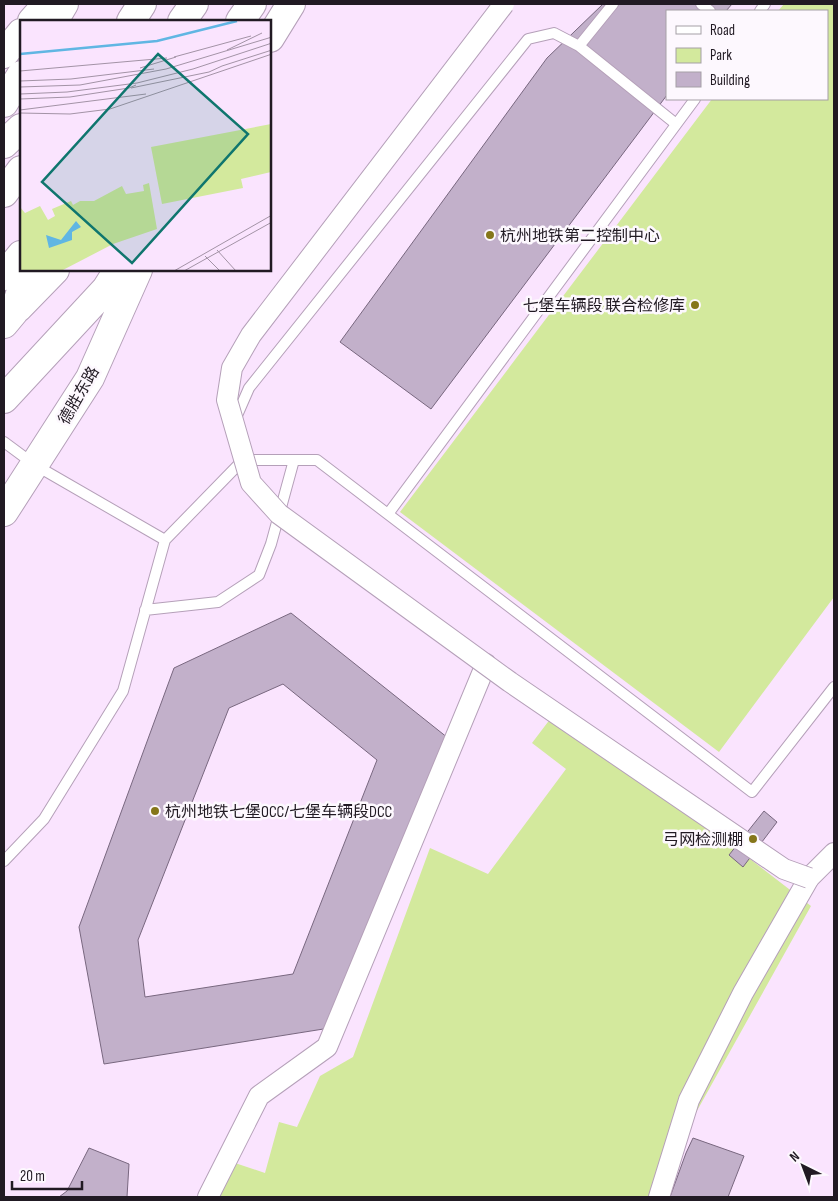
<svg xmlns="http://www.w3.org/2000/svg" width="838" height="1201" viewBox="0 0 838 1201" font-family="'Sofia Sans Condensed','Noto Sans SC',sans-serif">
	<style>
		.green { fill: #d3e99d }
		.building { fill: #c2b0ca; stroke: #78677f; fill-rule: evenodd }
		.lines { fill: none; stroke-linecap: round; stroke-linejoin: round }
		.lane-casing { stroke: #b5a0b9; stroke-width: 12 }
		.street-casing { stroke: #b5a0b9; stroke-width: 22 }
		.primary-casing { stroke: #b5a0b9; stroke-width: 30 }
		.highway-casing { stroke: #b5a0b9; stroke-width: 30 }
		.lane { stroke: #fff; stroke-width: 10 }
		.street { stroke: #fff; stroke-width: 20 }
		.primary { stroke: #fff; stroke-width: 28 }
		.highway { stroke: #fff; stroke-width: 28 }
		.street-bridge-casing { stroke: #b5a0b9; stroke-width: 22; stroke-linecap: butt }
		.street-bridge { stroke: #fff; stroke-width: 20 }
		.poi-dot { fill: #85761a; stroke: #fdf8fe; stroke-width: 2 }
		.labels { text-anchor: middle; stroke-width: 5; stroke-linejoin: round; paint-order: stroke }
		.poi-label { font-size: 16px; fill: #211a23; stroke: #fdf8fe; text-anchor: start }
		.street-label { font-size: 16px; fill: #211a23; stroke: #fdf8fe }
		.inset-river { fill: none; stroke: #60b6e3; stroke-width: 2.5 }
		.inset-road { fill: none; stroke: #a393a6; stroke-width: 1 }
		.view { fill: #0f766e; fill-opacity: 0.15; stroke: #0f766e; stroke-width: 2.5 }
		.inset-edge { fill: none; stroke: #211a23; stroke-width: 2.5 }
	</style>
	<rect width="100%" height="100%" fill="#fae4fe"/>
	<!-- green -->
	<path class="green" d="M784,4H834V597L719,752L400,512L712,99H827V11H778Z
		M557,710L811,906L649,1197H217L232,1162L265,1173L279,1122L297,1127L320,1076L353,1057L430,848L488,874L566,769L532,743Z"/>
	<!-- building -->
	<path class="building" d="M603,4H732L726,11H667V95L431,409L340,342L547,58Z
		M291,613L448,738L336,1027L104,1064L79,927L174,668ZM283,684L377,760L293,974L145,997L138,940L229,708Z
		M764,811L777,822L743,867L729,855Z
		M693,1138L744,1156L728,1197H670L686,1153Z
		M89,1148L129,1164L127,1197H59L67,1191Z"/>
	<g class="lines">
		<defs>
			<path id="lane" d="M701,4L710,11
				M760,11L765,4
				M579,46L613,4
				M235,420L249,388L528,39L554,33L579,46L676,124
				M4,442L35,465L165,540
				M388,514L695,99
				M145,610L218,602L259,575L271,544L294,460
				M4,861L44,819L123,691L165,540L243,460H317L752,792L834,687"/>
			<path id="street" d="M208,1197L259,1096L327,1047L486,664
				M659,1197L689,1100L743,993L809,878L834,853"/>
			<path id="primary" d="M32,21L47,4
				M270,38L291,4
				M4,54L21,33
				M4,399L106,289L118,270
				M4,512L90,378L138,270"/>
			<path id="highway" d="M54,21L64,4
				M131,21L142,4
				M182,21L194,4
				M240,21L252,4
				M4,103L21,75
				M4,144L21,128
				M4,193L21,170
				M4,276L21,255
				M18,308L55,270
				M4,324L14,312L28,270"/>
		</defs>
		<!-- lane casing -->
		<use href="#lane" class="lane-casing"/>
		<!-- street casing -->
		<use href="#street" class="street-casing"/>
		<!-- primary casing -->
		<use href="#primary" class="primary-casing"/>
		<!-- highway casing -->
		<use href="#highway" class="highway-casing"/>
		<!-- lane -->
		<use href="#lane" class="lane"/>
		<!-- street -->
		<use href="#street" class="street"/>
		<!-- primary -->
		<use href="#primary" class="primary"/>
		<!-- highway -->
		<use href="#highway" class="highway"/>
		<defs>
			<path id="street-bridge" d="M504,4L251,335L232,368L227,400L251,483L279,514L510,682L784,869L809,878"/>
		</defs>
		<!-- street-bridge casing -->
		<use href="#street-bridge" class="street-bridge-casing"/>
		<!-- street-bridge -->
		<use href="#street-bridge" class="street-bridge"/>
	</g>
	<!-- markers -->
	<g class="poi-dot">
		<circle cx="490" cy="235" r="5"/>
		<circle cx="695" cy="305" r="5"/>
		<circle cx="155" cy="811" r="5"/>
		<circle cx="753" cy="839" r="5"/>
	</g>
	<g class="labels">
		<!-- poi labels -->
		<g class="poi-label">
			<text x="500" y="241">杭州地铁第二控制中心</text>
			<text x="685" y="311" text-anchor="end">七堡车辆段 联合检修库</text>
			<text x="165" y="817">杭州地铁七堡OCC/七堡车辆段DCC</text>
			<text x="743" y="845" text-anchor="end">弓网检测棚</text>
		</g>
		<!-- street labels -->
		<g class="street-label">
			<text transform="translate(78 395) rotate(-60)" y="6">德胜东路</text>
		</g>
	</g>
	<!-- overview -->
	<g transform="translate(20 20)">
		<rect width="251" height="251" fill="#fae4fe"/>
		<path d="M251,104V152L221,159L223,168L142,184L131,127ZM129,163L137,209L93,224L41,251H0V187L5,193L20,186L28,200L35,196L32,189L51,181L53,185L60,181H74L102,166L106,174L124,171L123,165Z" fill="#d3e99d"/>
		<path d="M56,201L61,207L52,212V220L29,228L26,215L41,220Z" fill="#60b6e3"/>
		<path class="inset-river" d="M0,34L137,21L217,1"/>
		<path class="inset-road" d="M207,30L242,13M154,37L231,16M202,46L252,30M120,48L156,37M0,51L147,38M0,61L51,59L134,49M0,67L60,65L146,49L252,17M111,68L189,52L202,46M0,74L47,72L117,63L173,49L252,23M0,79L50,77L109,68L116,65M0,90L126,74M0,93L50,94L90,89L252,34M197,230L216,251M185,236L200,251M154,251L252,195M164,251L252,202"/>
		<path class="view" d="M138,34L228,114L112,243L22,162Z"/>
		<rect width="251" height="251" class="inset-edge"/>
	</g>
	<!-- border -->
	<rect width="838" height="1201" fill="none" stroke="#211a23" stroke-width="10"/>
	<!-- legend -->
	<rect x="666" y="10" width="162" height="90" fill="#fdf8fe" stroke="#a59fa6"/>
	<rect x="676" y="26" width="25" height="8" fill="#ffffff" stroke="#a59fa6"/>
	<text x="710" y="35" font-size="15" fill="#211a23">Road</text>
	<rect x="676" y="48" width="25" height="15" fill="#d3e99d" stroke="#a59fa6"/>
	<text x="710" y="60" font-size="15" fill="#211a23">Park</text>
	<rect x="676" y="72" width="25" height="15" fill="#c2b0ca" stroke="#a59fa6"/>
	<text x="710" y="85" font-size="15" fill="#211a23">Building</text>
	<!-- north arrow -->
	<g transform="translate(803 1166) rotate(318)" stroke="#fdf8fe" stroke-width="4" paint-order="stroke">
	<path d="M0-4L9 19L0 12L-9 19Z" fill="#211a23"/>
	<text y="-8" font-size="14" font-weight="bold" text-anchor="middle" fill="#211a23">N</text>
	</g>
	<!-- scale -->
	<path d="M12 1181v8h70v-8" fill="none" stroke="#211a23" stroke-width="2.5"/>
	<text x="20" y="1181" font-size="15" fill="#211a23" stroke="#fdf8fe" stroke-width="4" paint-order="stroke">20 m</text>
</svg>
